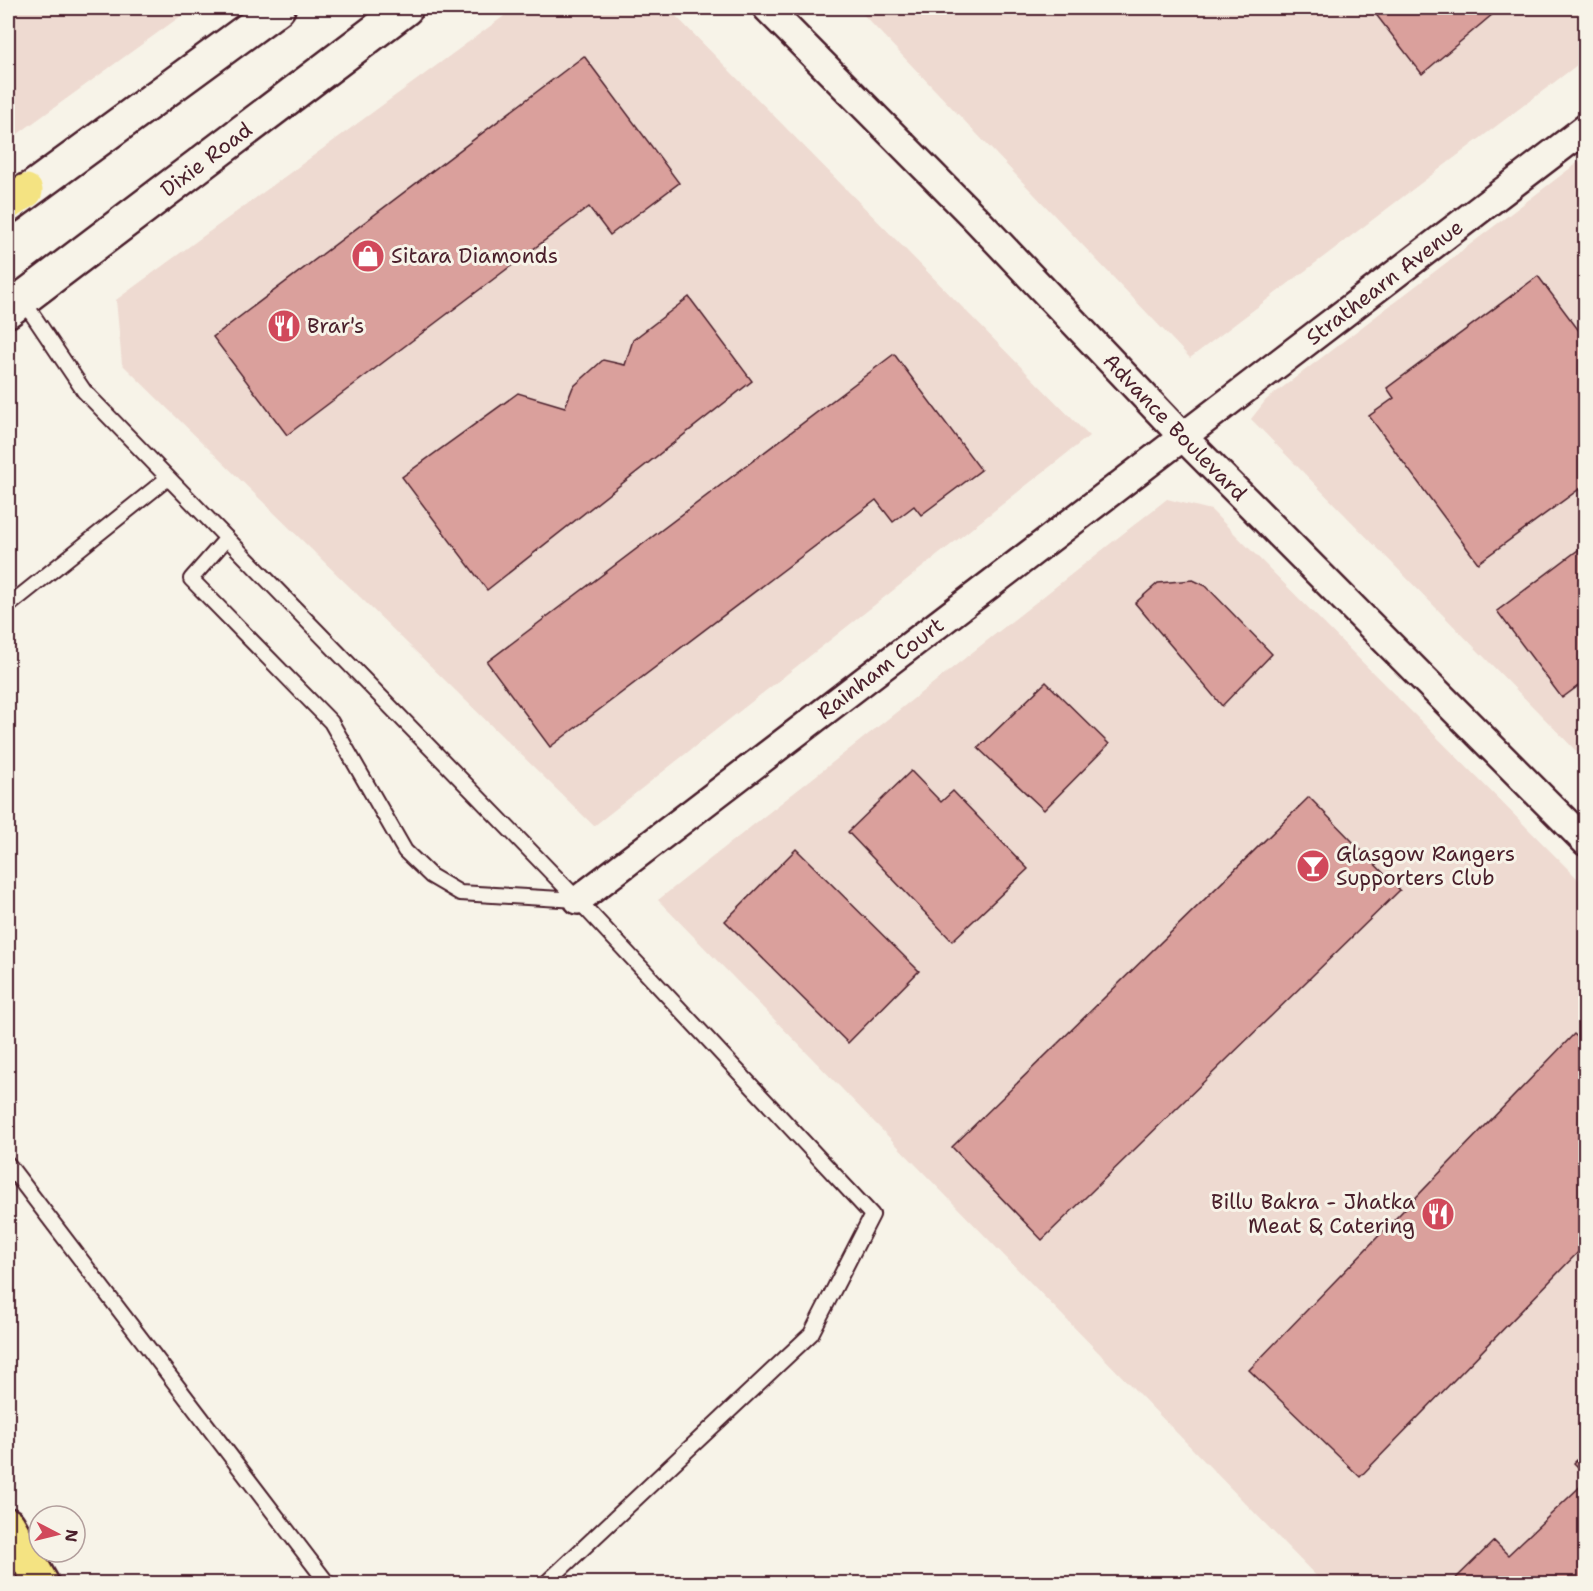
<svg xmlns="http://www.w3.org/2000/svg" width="1593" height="1591" viewBox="0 0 1593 1591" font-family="'Shantell Sans',sans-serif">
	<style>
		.built { fill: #eedad1 }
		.building { fill: #daa09c; stroke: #4a1f2b; stroke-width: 1.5 }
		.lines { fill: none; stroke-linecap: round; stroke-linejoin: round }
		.lane-casing { stroke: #4a1f2b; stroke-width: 18 }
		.street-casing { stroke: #4a1f2b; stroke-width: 32 }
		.secondary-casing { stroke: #4a1f2b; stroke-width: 38 }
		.highway-casing { stroke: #4a1f2b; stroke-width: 38 }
		.lane { stroke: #f7f3e8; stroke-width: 14 }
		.street { stroke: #f7f3e8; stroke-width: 27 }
		.secondary { stroke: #f7f3e8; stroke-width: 33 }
		.highway { stroke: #f4e382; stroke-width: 33 }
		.labels { text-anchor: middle; stroke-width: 6; stroke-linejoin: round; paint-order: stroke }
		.street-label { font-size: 21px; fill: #4a1f2b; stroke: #f7f3e8 }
		.poi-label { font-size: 21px; fill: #4a1f2b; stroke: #f7f3e8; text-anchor: start }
	</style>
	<rect width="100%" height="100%" fill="#f7f3e8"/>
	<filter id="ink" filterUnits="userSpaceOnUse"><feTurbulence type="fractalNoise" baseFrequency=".0167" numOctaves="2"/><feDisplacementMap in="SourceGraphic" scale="12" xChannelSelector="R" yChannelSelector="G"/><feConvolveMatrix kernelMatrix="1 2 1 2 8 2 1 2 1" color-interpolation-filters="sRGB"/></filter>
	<g filter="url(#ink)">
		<!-- built -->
		<path class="built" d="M8,8H192L8,141Z
			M515,8H668L1089,436L594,826L122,364L116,300Z
			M857,8H1585V59L1190,358Z
			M1585,157V760L1251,419L1266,400Z
			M1167,499L1211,510L1585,886V1583H1323L658,900Z"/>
		<!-- building -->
		<path class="building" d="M1371,8H1500L1422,74Z
			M584,56L679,183L610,235L589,207L287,435L213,337Z
			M1538,276L1586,340V484L1478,563L1369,416L1394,398L1387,388Z
			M689,297L752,381L487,590L402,477L518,393L565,407L573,387L603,360L625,365L633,340Z
			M894,354L981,470L921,515L914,506L893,522L876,500L550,747L487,662Z
			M1586,544V680L1562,698L1497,611Z
			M1193,580L1206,586L1272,654L1222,706L1135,603L1158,583Z
			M1046,682L1109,744L1044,810L978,748Z
			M911,771L941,802L953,791L1028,869L952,941L848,832Z
			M1309,797L1400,890L1042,1240L952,1147Z
			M796,849L919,971L848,1043L725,921Z
			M1574,1034L1586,1045V1244L1360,1477L1249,1370Z
			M1586,1451V1475L1574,1463Z
			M1586,1481V1584H1450L1494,1541L1508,1555Z"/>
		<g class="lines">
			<defs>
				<path id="lane" d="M22,299L84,391L578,900L872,1215L811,1334L545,1584
					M227,538L191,579L331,722L405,851L431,876L460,893L578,900
					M8,606L168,478
					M8,1164L328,1584"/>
				<g id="street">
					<path id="s1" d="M767,8L975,218L1183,437L1586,842"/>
					<path id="s2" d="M578,900L1586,128"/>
				</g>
				<g id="secondary">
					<path d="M8,206L278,8"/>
					<path id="s3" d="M8,310L406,8"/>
				</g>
				<path id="highway" d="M8,203L26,191
					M8,1525L42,1584"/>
			</defs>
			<!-- lane casing -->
			<use href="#lane" class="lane-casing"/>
			<!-- street casing -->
			<use href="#street" class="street-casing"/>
			<!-- secondary casing -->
			<use href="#secondary" class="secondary-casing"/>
			<!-- highway casing -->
			<use href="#highway" class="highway-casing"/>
			<!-- lane -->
			<use href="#lane" class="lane"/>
			<!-- street -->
			<use href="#street" class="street"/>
			<!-- secondary -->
			<use href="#secondary" class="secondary"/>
			<!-- highway -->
			<use href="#highway" class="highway"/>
		</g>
	</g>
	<!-- icons -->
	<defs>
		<symbol id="shop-disc" viewBox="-11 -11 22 22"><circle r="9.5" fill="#d1495b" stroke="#f7f3e8"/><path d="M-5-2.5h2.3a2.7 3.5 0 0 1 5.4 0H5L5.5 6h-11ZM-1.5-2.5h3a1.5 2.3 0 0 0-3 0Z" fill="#fff"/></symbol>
		<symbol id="restaurant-disc" viewBox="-11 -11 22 22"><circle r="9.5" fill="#d1495b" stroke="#f7f3e8"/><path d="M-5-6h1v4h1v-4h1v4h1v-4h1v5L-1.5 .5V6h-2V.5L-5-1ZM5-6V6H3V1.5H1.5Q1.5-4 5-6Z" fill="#fff"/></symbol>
		<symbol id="bar-disc" viewBox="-11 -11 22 22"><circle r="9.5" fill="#d1495b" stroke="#f7f3e8"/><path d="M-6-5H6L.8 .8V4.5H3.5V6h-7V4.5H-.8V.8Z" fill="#fff"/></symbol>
	</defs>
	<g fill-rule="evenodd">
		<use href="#shop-disc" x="349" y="237" width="38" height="38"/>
		<use href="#restaurant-disc" x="265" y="307" width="38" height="38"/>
		<use href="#bar-disc" x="1294" y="847" width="38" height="38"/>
		<use href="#restaurant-disc" x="1419" y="1195" width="38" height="38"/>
	</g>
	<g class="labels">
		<!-- street labels -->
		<g class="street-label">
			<text dy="7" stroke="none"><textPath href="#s3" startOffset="249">Dixie Road</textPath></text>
			<text dy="7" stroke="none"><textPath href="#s2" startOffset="1016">Strathearn Avenue</textPath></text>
			<text dy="7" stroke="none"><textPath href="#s1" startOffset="585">Advance Boulevard</textPath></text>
			<text dy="7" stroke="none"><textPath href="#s2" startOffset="381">Rainham Court</textPath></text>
		</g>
		<!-- poi labels -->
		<g class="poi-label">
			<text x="391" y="263">Sitara Diamonds</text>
			<text x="307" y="333">Brar's</text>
			<text x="1336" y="861">Glasgow Rangers<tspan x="1336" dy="24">Supporters Club</tspan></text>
			<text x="1415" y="1209" text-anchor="end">Billu Bakra - Jhatka<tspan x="1415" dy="24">Meat &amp; Catering</tspan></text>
		</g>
	</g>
	<!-- margin -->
	<rect width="1593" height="1591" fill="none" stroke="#f7f3e8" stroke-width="30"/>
	<rect x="15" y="15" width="1563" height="1561" fill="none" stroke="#4a1f2b" stroke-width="2" filter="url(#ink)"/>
	<!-- north arrow -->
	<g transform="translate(57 1534) rotate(97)"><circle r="28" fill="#f7f3e8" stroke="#b29e9c" stroke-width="1.5"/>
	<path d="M0-4.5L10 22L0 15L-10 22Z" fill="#d1495b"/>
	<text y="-9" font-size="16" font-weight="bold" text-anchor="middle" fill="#4a1f2b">N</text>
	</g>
</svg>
